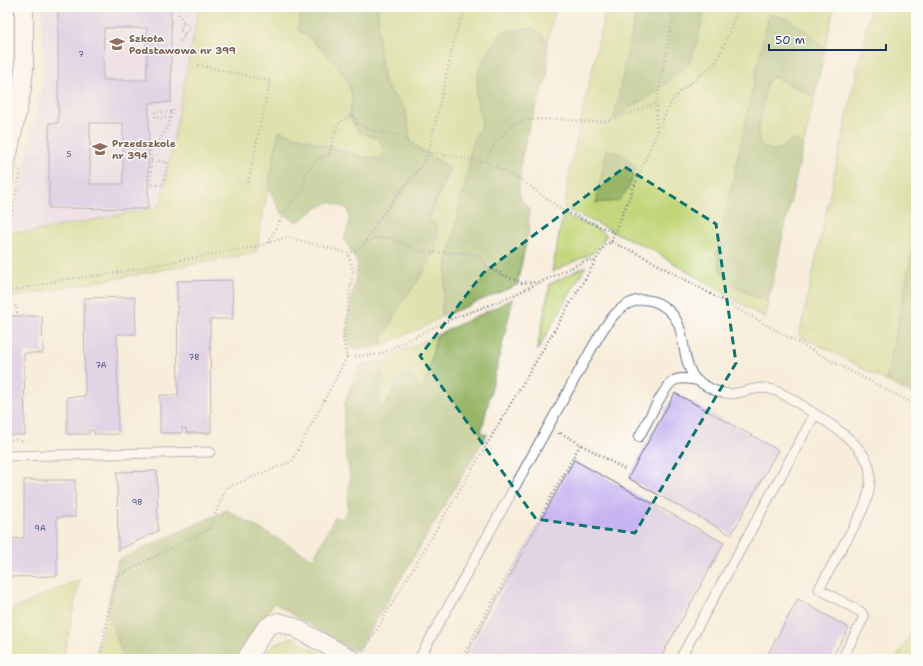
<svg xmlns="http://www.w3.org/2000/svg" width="923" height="666" viewBox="0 0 923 666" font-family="'Shantell Sans',sans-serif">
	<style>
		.built { fill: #e4d3f1 }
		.green { fill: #c2d578; stroke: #6e826b }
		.forest { fill: #99b668; stroke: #5a7263 }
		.building { fill: #c7b5f1; fill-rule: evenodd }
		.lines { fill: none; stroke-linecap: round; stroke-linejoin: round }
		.lane-casing { stroke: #68728a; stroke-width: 11 }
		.street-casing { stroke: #68728a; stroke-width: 20 }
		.path { stroke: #68728a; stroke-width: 2.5; stroke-dasharray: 1 3; stroke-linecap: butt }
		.lane { stroke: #fff; stroke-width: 9 }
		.street { stroke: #fff; stroke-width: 18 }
		.marked { fill: none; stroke: #0f766e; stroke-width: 3; stroke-dasharray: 8 5; stroke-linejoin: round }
		.labels { text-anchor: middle; stroke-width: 3; stroke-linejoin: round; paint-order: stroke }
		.number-label { font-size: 8px; fill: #465083 }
		.education-label { font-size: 10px; font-weight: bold; fill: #785e54; stroke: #fdfcf7; text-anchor: start }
	</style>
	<rect width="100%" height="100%" fill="#fdfcf7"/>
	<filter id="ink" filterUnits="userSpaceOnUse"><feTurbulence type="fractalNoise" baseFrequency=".025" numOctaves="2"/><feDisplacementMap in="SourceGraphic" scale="8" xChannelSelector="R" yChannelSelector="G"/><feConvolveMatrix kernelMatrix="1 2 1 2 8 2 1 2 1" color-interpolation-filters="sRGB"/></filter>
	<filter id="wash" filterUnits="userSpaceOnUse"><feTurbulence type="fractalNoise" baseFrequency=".012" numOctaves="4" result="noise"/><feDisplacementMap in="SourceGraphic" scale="16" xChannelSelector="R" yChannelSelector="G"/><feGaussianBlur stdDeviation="0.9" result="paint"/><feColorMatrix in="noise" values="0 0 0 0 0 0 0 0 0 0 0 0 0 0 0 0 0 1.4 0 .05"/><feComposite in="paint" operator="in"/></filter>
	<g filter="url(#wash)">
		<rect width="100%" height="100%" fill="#f8eddb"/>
		<!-- built -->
		<path class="built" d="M42,7H199L161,203L159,206L153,208L32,232H17L11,230L43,81Z"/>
		<!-- green -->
		<path class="green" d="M199,7H302L298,29C319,47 346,67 352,96C353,101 350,109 349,115L358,131L378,139L386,151L378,159L359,156L279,131L256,253L7,298V230L17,232H32L153,208L159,206L161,203Z
			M378,7H556L547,43L542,35L476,95L482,124L471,147L468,171L447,262L441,317L423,327L379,346L402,302L419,279L429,219L450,167L411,145L406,111L384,82L379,48Z
			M606,7H637L614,118L696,47L705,7H834L825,49L807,32L769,15L717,253L739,289L768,302L765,318L652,250L564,208L570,170Z
			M871,7H916V233L886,381L831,351L799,336Z
			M772,77C787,82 799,92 815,96L803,147L797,140H789L783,147L775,150L761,146L758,133L767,81Z
			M18,162L7,214C7,201 6,170 18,162Z
			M563,214L593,227L607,235L594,252L552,272Z
			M586,266L537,351L550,284Z
			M437,335L425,385L419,392L413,380H398L385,406L383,408C380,406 379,407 379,403C377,392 382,373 383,362L402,351Z
			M80,579L63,659H7V611L11,610Z
			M107,608L124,659H96Z
			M916,624V659H896Z
			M292,637L329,659H265V656L272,646Z"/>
		<!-- forest -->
		<path class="forest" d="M302,7H378L379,48L384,82L406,111L411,145L450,167L429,219L437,226L436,251L419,279L402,302L379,346L355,351L346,341L348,317L358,264L344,239L349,224L348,209L330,202L314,210L298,222L281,213L268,187L279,131L359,156L378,159L386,151L378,139L358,131L349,115C350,109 353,101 352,96C346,67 319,47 298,29Z
			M637,7H705L696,47L689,64L654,93L614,118Z
			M769,14L789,19L807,32L825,49L815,96C800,92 787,82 773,77L767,81L758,133L761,146C768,148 776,152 783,147C790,142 788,141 797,140L803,147L768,302C752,295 730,289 721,271C719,266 718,258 717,253Z
			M532,28L542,35L547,43L548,62L547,77L531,120L521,160L519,193L522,201L529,209V229L517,285L441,317L447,262L468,171L471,147L482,124L476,95L479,68L493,43L505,31Z
			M607,149L623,155L636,168L628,189L618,201L596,203Z
			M916,233V396L886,381Z
			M513,299L481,433L487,434L359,649L354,651L274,603L237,659H124L107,608L118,560L227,510L313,559L335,517L340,519L347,512L350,478L343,435L345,402L355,375L363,363L383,362L379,403L380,406L383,408C395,399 391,381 408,373L419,391L425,385L437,335Z"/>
		<g id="blocks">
			<!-- building -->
			<path class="building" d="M58,7H171V102L149,103L148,209L49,208V123H58ZM104,28H147V80H103ZM90,123H123V184H90Z
				M232,280L233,319H210L211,433H186V428H182V433H160V395H178L177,281Z
				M135,297L136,334H117L118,434H94V430H89V434H67V397L85,396L84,298Z
				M7,316H42L43,353H24L25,435H7Z
				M675,393L778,450L731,535L628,478Z
				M574,460L724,543L660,659H464Z
				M157,471L158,531L118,550L117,472Z
				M24,480H75V517H57V576L7,577V552H11V547H7V539L24,538Z
				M798,599L849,628L831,659H765Z"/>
		</g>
	</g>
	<g filter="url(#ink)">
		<use href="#blocks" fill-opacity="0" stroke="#68728a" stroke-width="1"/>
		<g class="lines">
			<defs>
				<path id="lane" d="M639,437C646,425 663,388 673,381C680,377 688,379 695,380
					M7,456L210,452
					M419,659L583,364C597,341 615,296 648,300C655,301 661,304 667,309C687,325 680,351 691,372C693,376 694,379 698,381C710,389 722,396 737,393C746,391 755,388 764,388C780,389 802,406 815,414
					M680,659L815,414C832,425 864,446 869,467C875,495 857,521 844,544C836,559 827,574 819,589L861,612L864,617L842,659"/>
				<path id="street" d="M7,158L22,88L24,69V7
					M246,659L266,628L272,624L279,622L294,627L351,659"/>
			</defs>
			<!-- lane casing -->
			<use href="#lane" class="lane-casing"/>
			<!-- street casing -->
			<use href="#street" class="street-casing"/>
			<!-- path -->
			<path class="path" d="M178,14L185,24
				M180.5 28a4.5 4.5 0 1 1 9 0a4.5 4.5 0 1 1-9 0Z
				M180,41L184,37V33
				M198,65L270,81L247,187
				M170,118H155V112H172
				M656,131L657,98L675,7
				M151,161H160L167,163L163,185H151V146C166,138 169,122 174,107
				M485,162L497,141L513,124L524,120L560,119L588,122L607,121L657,103
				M7,225L10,223L21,168
				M611,242L639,254L835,363L916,405
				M268,243L287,207L303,190L306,173L314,162L330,153C335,135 333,121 353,116L358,124L373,131L400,135L407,142L428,152L485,162L523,181L562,210L615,233
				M364,244L374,238H390L422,252L470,253L479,255L487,267L503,275L522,283L538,282
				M7,290H16L65,279L105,275L217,253L254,247L287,237L348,253L357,251L364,244L377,222L427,158L440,104L455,36L466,7
				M7,306H17V316
				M347,357L381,354L446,321L503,300L585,261H595
				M559,434V432L626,470
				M7,440L22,439V444
				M364,651L605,245L611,242L656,134L673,99L685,87L716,63L726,41L737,10L739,7
				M99,659L117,576L209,529L226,488L292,461L347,357L343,339L353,271L348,253
				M461,659L580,445"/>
			<!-- lane -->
			<use href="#lane" class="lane"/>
			<!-- street -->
			<use href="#street" class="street"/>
		</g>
	</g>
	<!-- marked area -->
	<path d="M0 0H923V666H0ZM625,167L716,224L736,363L635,533L536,519L420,356L483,273Z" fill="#f8eddb" fill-opacity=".55" fill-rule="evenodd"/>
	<path class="marked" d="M625,167L716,224L736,363L635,533L536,519L420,356L483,273Z"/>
	<!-- icons -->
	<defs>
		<symbol id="school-bare" viewBox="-9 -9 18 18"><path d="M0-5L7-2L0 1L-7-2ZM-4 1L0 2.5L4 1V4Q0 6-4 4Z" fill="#8d6e63" stroke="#fdfcf7" stroke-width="2.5" paint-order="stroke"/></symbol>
	</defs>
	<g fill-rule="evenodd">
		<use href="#school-bare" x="106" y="33" width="22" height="22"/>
		<use href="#school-bare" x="89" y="138" width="22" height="22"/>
	</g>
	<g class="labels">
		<!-- number labels -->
		<g class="number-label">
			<text x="81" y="57">7</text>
			<text x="69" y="157">5</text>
			<text x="194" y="360">7B</text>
			<text x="101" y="368">7A</text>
			<text x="137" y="505">9B</text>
			<text x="40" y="531">9A</text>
		</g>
		<!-- education labels -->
		<g class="education-label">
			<text x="129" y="42">Szkoła<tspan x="129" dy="12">Podstawowa nr 399</tspan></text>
			<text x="112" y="147">Przedszkole<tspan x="112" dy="12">nr 394</tspan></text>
		</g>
	</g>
	<!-- margin -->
	<rect width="923" height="666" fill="none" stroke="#fdfcf7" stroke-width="24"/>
	<!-- scale -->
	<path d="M769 44v6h117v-6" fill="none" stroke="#1b2f5e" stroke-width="2"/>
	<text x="775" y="44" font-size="12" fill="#1b2f5e" stroke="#fdfcf7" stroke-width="3" paint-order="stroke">50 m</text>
</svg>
